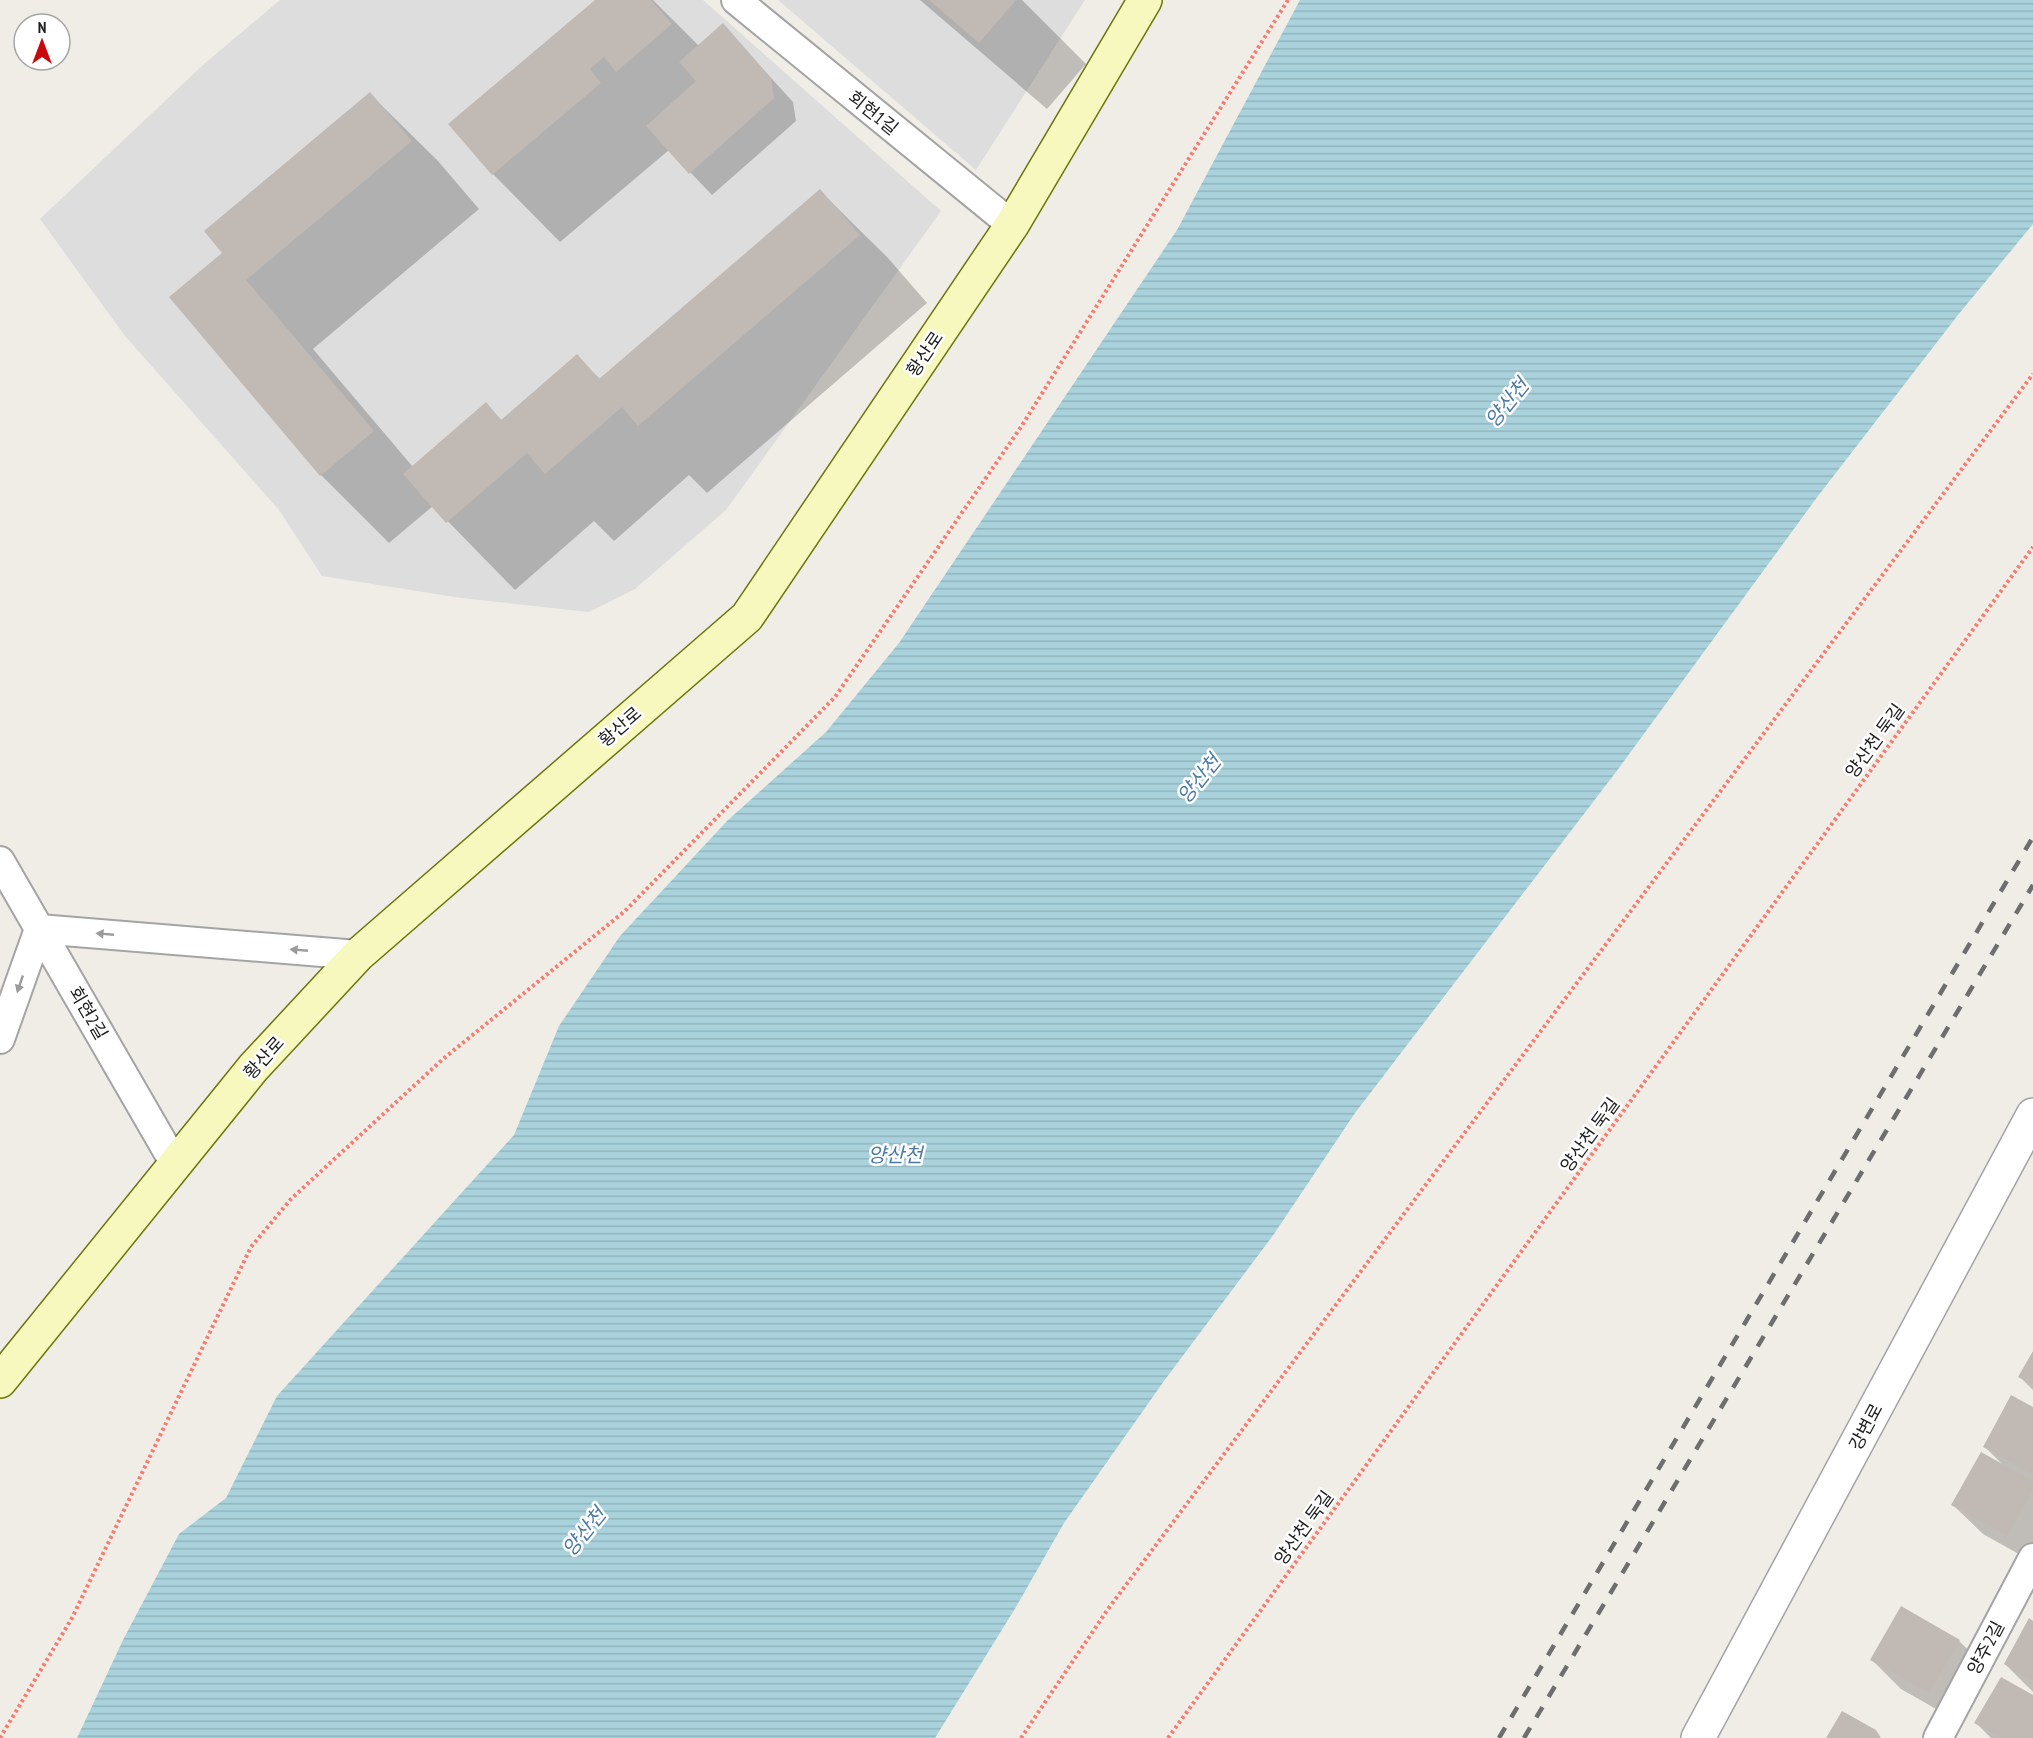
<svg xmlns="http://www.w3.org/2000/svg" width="2033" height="1738" viewBox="0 0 2033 1738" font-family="'PT Sans Narrow','Noto Sans KR',sans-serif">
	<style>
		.residential { fill: #dedddd }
		.water { fill: url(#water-rules) }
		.shadow { fill: #0003 }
		.building { fill: #c1b9b4 }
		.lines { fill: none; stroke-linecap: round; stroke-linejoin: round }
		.minor-casing { stroke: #a4a4a4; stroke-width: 32 }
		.tertiary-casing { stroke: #a4a4a4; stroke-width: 36 }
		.secondary-casing { stroke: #6c7609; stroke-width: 36 }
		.path { stroke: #f57e73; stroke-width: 4; stroke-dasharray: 3 3; stroke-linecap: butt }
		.minor { stroke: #fff; stroke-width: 28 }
		.tertiary { stroke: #fff; stroke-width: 33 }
		.secondary { stroke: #f6f8be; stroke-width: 33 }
		.rail { stroke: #6e6e6e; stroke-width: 4.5; stroke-dasharray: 12 12; stroke-linecap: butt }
		.oneway { fill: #9b9b9b }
		.labels { text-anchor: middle; stroke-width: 5; stroke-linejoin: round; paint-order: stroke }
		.street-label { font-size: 18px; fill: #202020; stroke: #fff }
		.water-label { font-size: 20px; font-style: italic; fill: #4c7aa5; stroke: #fff }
	</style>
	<defs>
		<pattern id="water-rules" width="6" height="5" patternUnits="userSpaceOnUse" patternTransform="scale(1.5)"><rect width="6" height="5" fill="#a9d2dc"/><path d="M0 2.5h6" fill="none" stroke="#91b4bc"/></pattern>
	</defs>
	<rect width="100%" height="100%" fill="#f0ede7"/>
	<!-- residential -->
	<path class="residential" d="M280,0H703L941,211L726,510L635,589L589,612L461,598L322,576L279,510L125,336L40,219L204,64Z
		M778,0H1085L976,170Z"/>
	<!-- water -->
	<path class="water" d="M1300,0H2033V224L1958,315L1818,496L1616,772L1355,1113L1274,1234L1164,1381L1064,1523L1016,1607L935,1738H77L124,1638L179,1534L226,1498L277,1396L514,1135L559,1026L620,936L727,821L826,732L899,643L1177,230Z"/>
	<!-- shadow -->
	<path class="shadow" d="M597,0H653L699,46L723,25L793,102L796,121L712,195L669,150L560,242L493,174Z
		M920,0H1022L1086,64L1047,109Z
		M370,94L438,161L479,209L313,349L413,467L486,404L502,421L577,357L601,380L820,191L888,258L927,303L707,493L689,475L614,541L594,521L515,590L433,506L389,543L321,475L171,297L224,253Z
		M2033,1354V1390L2020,1377Z
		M2033,1408V1562L1983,1534L1953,1505L2004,1466L1985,1447Z
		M2033,1622V1692L2005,1664Z
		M1959,1641L1989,1670L1959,1722L1901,1689L1871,1659Z
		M2033,1697V1738H1991L1976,1723Z"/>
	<!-- building -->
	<path class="building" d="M595,0H651L672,24L616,72L604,57L590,69L601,83L492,175L448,124Z
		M929,0H1016L979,43Z
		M723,23L771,78L774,98L689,174L646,126L696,81L679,62Z
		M370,92L412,141L246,280L374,431L320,476L169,297L222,253L204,231Z
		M820,189L860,235L638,426L622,407L545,474L527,453L446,523L403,474L486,402L501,420L577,354L599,379Z
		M2033,1351V1385L2018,1377Z
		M2011,1395L2033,1407V1475L1983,1447Z
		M1981,1452L2033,1481V1489L2008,1536L1951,1505Z
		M1901,1606L1960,1640L1929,1693L1870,1660Z
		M2029,1618L2033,1621V1681L2004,1664Z
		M2001,1677L2033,1695V1738H2001L1974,1723Z
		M1842,1711L1876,1730L1881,1738H1826Z"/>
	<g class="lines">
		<defs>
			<path id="minor" d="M736,0L1012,225
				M0,861L175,1164
				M0,1039L39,929L358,955
				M1938,1738L2033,1558"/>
			<path id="tertiary" d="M1698,1738L2033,1115"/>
			<path id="secondary" d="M0,1381L253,1068L358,955L747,617L1012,225L1145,0"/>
		</defs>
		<!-- minor casing -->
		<use href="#minor" class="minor-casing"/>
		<!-- tertiary casing -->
		<use href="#tertiary" class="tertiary-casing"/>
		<!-- secondary casing -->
		<use href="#secondary" class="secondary-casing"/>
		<!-- path -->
		<path class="path" d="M0,1738L72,1618L251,1247L291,1199L443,1059L625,911L835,697L1021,427L1288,0
			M1021,1738L1108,1609L2033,374
			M1168,1738L2033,547"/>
		<!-- minor -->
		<use href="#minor" class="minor"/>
		<!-- tertiary -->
		<use href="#tertiary" class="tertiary"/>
		<!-- secondary -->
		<use href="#secondary" class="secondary"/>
		<!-- rail -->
		<path class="rail" d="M1499,1738L2033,837
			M1524,1738L2033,885"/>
	</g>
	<!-- one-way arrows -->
	<defs><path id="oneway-solid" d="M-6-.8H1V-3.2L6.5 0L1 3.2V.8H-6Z" transform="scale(1.5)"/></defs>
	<g class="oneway">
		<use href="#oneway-solid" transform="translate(105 934) rotate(-175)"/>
		<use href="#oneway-solid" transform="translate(299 950) rotate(-175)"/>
		<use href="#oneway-solid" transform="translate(20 984) rotate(109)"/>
	</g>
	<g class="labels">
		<!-- street labels -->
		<g class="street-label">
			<text transform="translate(873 113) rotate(39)" y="6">회현1길</text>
			<text transform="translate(925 354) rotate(-56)" y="6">황산로</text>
			<text transform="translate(620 727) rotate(-41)" y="6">황산로</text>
			<text transform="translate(1875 741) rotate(-54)" y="6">양산천 둑길</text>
			<text transform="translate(88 1013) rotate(60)" y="6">회현2길</text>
			<text transform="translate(264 1058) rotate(-48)" y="6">황산로</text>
			<text transform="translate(1590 1135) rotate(-54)" y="6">양산천 둑길</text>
			<text transform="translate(1866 1427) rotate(-62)" y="6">강변로</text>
			<text transform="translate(1304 1528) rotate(-54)" y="6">양산천 둑길</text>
			<text transform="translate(1986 1648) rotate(-62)" y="6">양주2길</text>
		</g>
		<!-- water labels -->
		<g class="water-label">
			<text transform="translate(1507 403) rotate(-51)" y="7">양산천</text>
			<text transform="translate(1199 779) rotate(-51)" y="7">양산천</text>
			<text x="895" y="1162">양산천</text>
			<text transform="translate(584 1532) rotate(-51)" y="7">양산천</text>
		</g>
	</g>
	<!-- north arrow -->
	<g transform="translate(42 42)"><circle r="28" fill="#ffffff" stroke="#a6a6a6" stroke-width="1.5"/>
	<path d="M0-4.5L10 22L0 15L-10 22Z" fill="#c9070c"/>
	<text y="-9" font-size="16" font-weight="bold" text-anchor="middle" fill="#202020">N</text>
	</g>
</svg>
